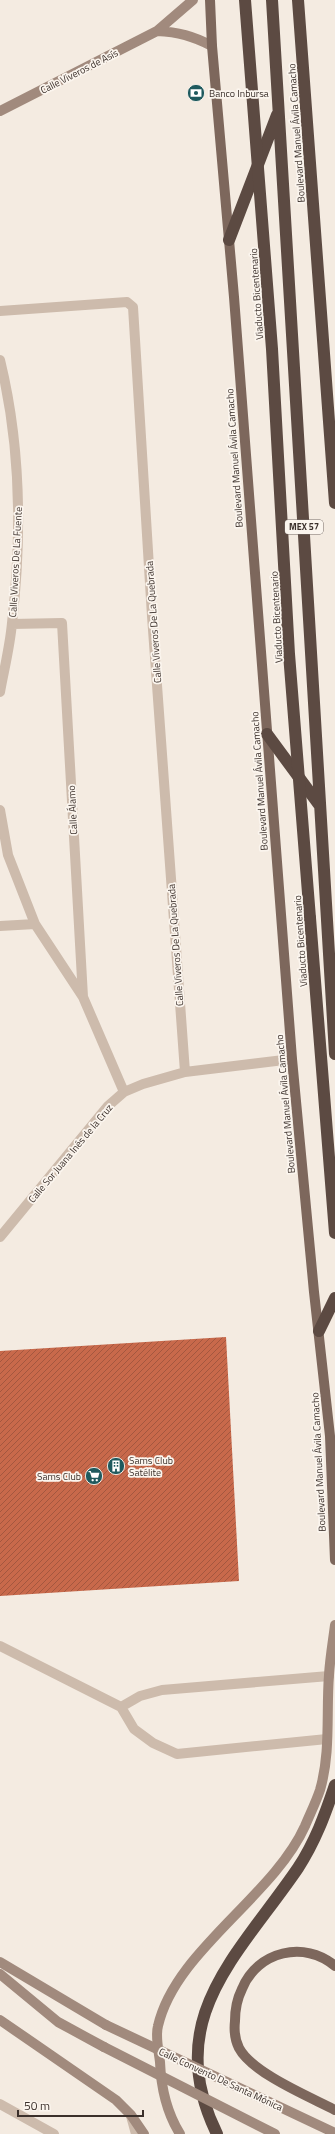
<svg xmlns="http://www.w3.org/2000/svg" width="335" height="2134" viewBox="0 0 335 2134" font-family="'Titillium Web',sans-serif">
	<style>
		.building { fill: url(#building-hatch) }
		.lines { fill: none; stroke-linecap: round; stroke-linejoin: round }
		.street { stroke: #cdbbac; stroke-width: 10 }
		.secondary { stroke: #a18a7d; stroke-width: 10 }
		.primary { stroke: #7d675c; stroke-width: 10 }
		.highway { stroke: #5c4a42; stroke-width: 12 }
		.secondary-bridge { stroke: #a18a7d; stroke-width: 10 }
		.highway-bridge { stroke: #5c4a42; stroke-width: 12 }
		.labels { text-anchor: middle; stroke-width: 3.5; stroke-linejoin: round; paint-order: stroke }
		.shield { fill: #fbf5ee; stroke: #756b66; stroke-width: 1 }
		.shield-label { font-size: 9px; font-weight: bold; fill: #3b302b }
		.street-label { font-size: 10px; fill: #3b302b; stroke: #fbf5ee }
		.poi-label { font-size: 10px; fill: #3b302b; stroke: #fbf5ee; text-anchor: start }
	</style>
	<defs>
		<pattern id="building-hatch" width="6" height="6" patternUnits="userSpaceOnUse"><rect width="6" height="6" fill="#c8694b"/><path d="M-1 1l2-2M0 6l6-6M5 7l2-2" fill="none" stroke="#a4573f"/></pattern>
	</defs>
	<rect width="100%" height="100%" fill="#f4ebe1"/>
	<!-- building -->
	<path class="building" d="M226,1337L239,1581L0,1596V1351Z"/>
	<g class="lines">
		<!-- street -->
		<path class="street" d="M0,311L127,302L133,307L152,616L185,1072
			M0,360C21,446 22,536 12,623C10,646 4,670 0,692
			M12,624L62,623L83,997
			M0,810L8,855L35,924L83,997L124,1092
			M0,926L35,924
			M0,1237L108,1106L124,1092L143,1084L185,1072L292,1059
			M0,1646L121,1707L134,1729L153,1743L177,1754L327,1739
			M121,1707L140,1696L162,1690L329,1676
			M0,2104L54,2134
			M131,2116L136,2134"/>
		<!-- secondary -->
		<path class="secondary" d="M157,31C178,32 193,36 212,46
			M0,111L157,31L193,0
			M0,1962L106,2025
			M0,1974L58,2022L104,2047
			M0,2020L116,2100L131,2115L144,2134
			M180,2134C167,2113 161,2087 160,2062C159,2052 155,2037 158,2026C175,1951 273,1897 305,1826C310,1814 316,1802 320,1790C331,1752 326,1713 329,1675C330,1658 333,1641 335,1625"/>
		<!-- primary -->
		<path class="primary" d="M210,0L212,46L234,297L292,1059L314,1292L330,1436L335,1560
			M335,1966C305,1940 257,1951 242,1989C237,1999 235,2010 235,2021C234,2030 235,2040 239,2048C252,2073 310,2097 335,2110"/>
		<!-- highway -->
		<path class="highway" d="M272,0L335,1054
			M298,0L335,503
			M229,240L277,115
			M267,734L320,806
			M310,918L335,1233
			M319,1331L335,1298
			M217,2134C161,2019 238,1956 298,1868C315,1842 325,1815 335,1785"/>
		<!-- secondary-bridge -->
		<path class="secondary-bridge" d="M106,2025L335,2133
			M104,2047L275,2134"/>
		<!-- highway-bridge -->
		<path class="highway-bridge" d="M245,0L272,349L289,654L310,918"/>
	</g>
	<!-- icons -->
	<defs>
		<symbol id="bank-disc" viewBox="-11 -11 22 22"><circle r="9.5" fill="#1f5a5e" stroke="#fbf5ee"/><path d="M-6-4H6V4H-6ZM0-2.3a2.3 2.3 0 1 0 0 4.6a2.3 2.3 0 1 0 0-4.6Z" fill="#fff"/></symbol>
		<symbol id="building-disc" viewBox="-11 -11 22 22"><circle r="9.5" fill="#1f5a5e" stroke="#fbf5ee"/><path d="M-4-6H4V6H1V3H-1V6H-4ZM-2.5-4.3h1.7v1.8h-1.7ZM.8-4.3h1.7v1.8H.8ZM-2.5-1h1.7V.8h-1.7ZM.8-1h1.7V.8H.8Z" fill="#fff"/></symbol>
		<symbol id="supermarket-disc" viewBox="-11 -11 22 22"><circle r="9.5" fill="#1f5a5e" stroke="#fbf5ee"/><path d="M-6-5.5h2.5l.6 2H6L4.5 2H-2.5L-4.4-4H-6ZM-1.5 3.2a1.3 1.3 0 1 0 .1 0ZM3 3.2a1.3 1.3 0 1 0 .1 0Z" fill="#fff"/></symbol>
	</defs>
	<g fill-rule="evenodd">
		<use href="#bank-disc" x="186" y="83" width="20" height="20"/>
		<use href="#building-disc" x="106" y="1456" width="20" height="20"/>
		<use href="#supermarket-disc" x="84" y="1466" width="20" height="20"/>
	</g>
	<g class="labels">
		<!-- shield labels -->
		<rect class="shield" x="285" y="520" width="38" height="14" rx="3"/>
		<g class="shield-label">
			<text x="304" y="530">MEX 57</text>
		</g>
		<!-- street labels -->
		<g class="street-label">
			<text transform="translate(79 71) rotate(-27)" y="4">Calle Viveros de Asís</text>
			<text transform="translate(296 133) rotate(-94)" y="4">Boulevard Manuel Ávila Camacho</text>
			<text transform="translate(256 294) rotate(-94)" y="4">Viaducto Bicentenario</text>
			<text transform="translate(234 458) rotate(-94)" y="4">Boulevard Manuel Ávila Camacho</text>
			<text transform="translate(15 562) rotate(-87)" y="4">Calle Viveros De La Fuente</text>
			<text transform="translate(276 617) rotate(-93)" y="4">Viaducto Bicentenario</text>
			<text transform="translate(153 622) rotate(-94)" y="4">Calle Viveros De La Quebrada</text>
			<text transform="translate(259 781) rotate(-94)" y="4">Boulevard Manuel Ávila Camacho</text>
			<text transform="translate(72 810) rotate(-93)" y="4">Calle Álamo</text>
			<text transform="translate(300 941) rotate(-94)" y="4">Viaducto Bicentenario</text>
			<text transform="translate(175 945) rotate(-94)" y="4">Calle Viveros De La Quebrada</text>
			<text transform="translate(285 1104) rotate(-95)" y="4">Boulevard Manuel Ávila Camacho</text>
			<text transform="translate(70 1153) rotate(-50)" y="4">Calle Sor Juana Inés de la Cruz</text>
			<text transform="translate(318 1462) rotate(-93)" y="4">Boulevard Manuel Ávila Camacho</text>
			<text transform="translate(221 2079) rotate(25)" y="4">Calle Convento De Santa Mónica</text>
		</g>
		<!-- poi labels -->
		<g class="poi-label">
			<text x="209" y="97">Banco Inbursa</text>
			<text x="129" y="1464">Sams Club<tspan x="129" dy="12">Satélite</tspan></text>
			<text x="81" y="1480" text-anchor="end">Sams Club</text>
		</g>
	</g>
	<!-- scale -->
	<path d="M18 2110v6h125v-6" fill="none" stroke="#3b302b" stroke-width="2"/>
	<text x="24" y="2110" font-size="12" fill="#3b302b" stroke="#fbf5ee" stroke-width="3" paint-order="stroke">50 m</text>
</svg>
